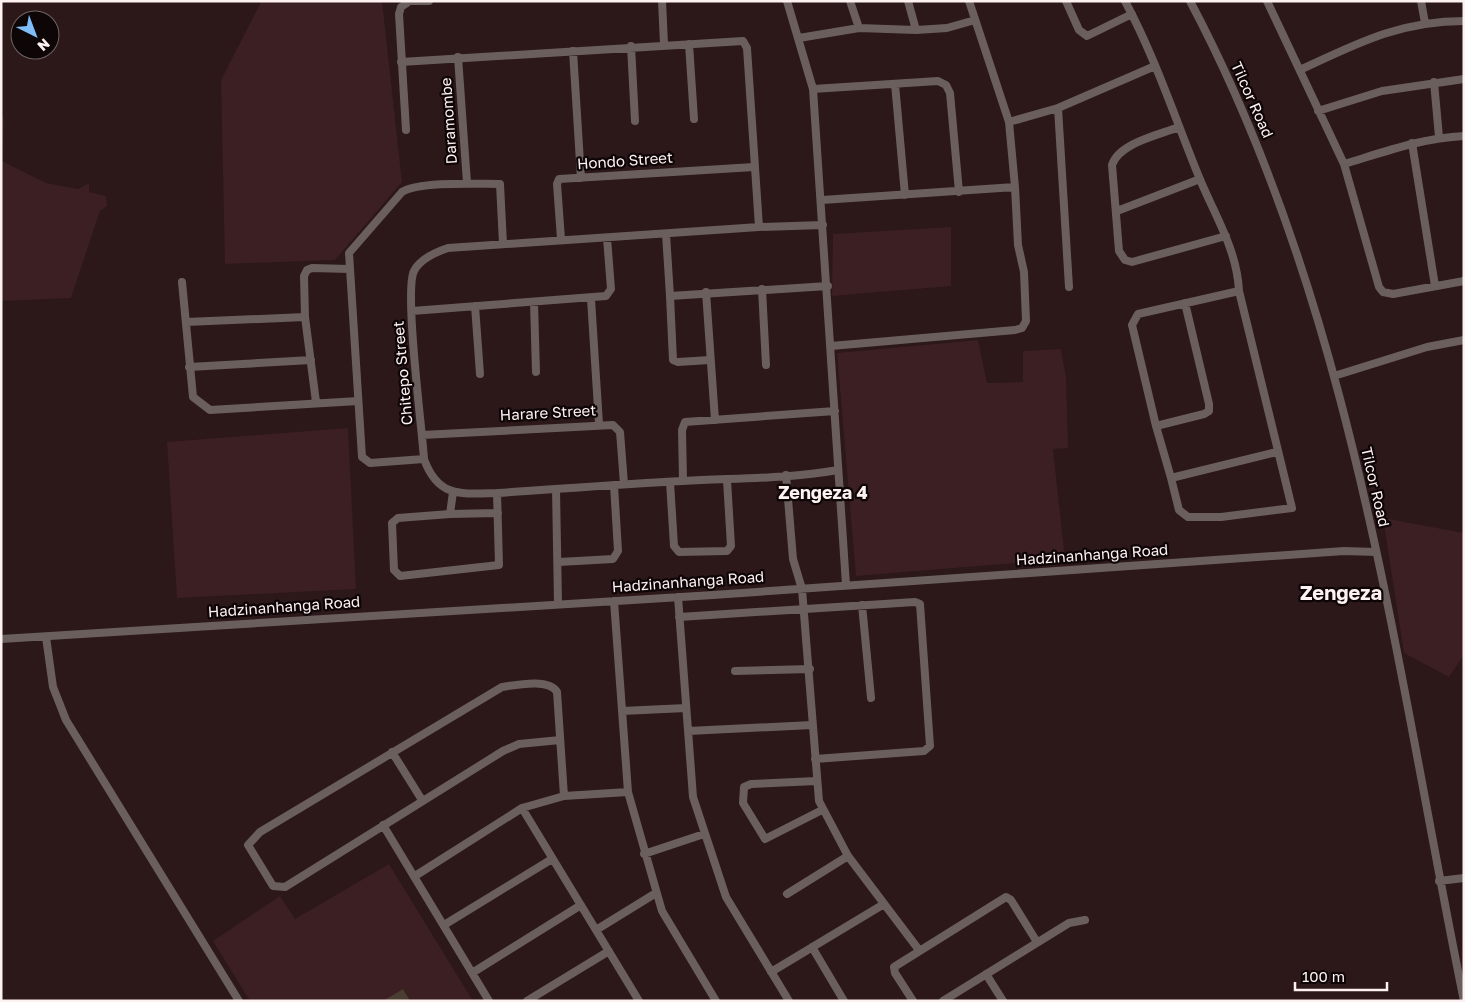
<svg xmlns="http://www.w3.org/2000/svg" width="1465" height="1002" viewBox="0 0 1465 1002" font-family="'Golos Text',sans-serif">
	<style>
		.built { fill: #3b1f22 }
		.green { fill: #4a3d31 }
		.lines { fill: none; stroke-linecap: round; stroke-linejoin: round }
		.minor { stroke: #6a5f5c; stroke-width: 8 }
		.labels { text-anchor: middle; stroke-width: 4.5; stroke-linejoin: round; paint-order: stroke }
		.street-label { font-size: 15px; fill: #fef1f2; stroke: #0e0606 }
		.quarter-label { font-size: 18px; font-weight: bold; fill: #fef1f2; stroke: #0e0606 }
		.district-label { font-size: 20px; font-weight: bold; fill: #fef1f2; stroke: #0e0606 }
	</style>
	<rect width="100%" height="100%" fill="#2c1719"/>
	<!-- built -->
	<path class="built" d="M382,1L402,182L335,260L225,264L221,80L261,2Z
		M1,112L4,119L2,161L46,183L78,189L89,183V192L106,196L107,206L100,211L71,298L1,301Z
		M951,227V286L832,296L833,234Z
		M978,340L987,383L1023,382V351L1061,349L1066,377L1068,448L1053,449L1065,559L856,576L837,353Z
		M348,428L356,589L177,598L167,442Z
		M1383,518L1464,533V655L1449,677L1404,653Z
		M389,864L473,1001H250L213,941L280,896L295,919Z"/>
	<!-- green -->
	<path class="green" d="M403,989L410,1001H383Z"/>
	<g class="lines">
		<!-- minor -->
		<path class="minor" d="M407,1H429
			M662,1L664,44
			M787,1L813,89L846,585
			M850,1L859,28
			M908,1L916,30
			M969,1L1009,122
			M1066,1L1079,30L1087,36L1132,14
			M1125,1C1155,57 1175,118 1199,177C1214,214 1237,249 1239,291L1292,508L1221,517H1188L1179,510L1171,478
			M1190,1C1354,310 1395,663 1464,1001
			M1267,1L1344,164L1379,287L1383,292L1393,294L1464,281
			M1421,1L1425,23
			M799,38L859,28L916,30L947,28L975,20
			M689,44L694,119
			M631,46L635,121
			M573,51L581,178
			M458,57L467,183
			M401,62L743,41L747,48L759,227
			M1300,70C1356,44 1399,21 1464,21
			M1434,82L1439,137
			M895,84L905,195
			M813,89L938,81L946,85L950,93L959,192
			M1318,111L1382,91L1464,79
			M1179,127C1159,135 1119,143 1112,165L1119,251L1125,260L1132,262L1226,236
			M406,130L399,14L401,7L407,3
			M1412,143L1435,286
			M1344,164C1384,152 1422,138 1464,136
			M822,200L1015,187L1009,122L1058,108
			M1117,211L1200,179
			M823,225L759,227L448,248C436,252 420,259 414,271C404,290 422,428 424,459C438,498 461,494 497,493C559,489 621,484 683,481C735,478 787,479 838,470
			M666,234L670,296L828,286
			M561,239L557,184L559,179L754,167
			M182,282L193,397L210,410L358,401
			M1069,287L1058,108L1155,66
			M762,289L766,365
			M706,292L715,420
			M670,296L673,360L678,362L710,360
			M591,299L599,424
			M534,302L536,372
			M1185,303L1209,404V411L1204,414L1156,426L1132,325L1138,314L1239,291
			M475,306L480,374
			M412,311L606,296L611,289L607,238
			M186,322L305,317
			M831,346L1015,330L1022,328L1026,321L1024,272L1018,245L1015,187
			M189,367L311,360
			M1334,376L1427,347L1464,340
			M316,402L305,317L304,276L307,270L312,268L349,269
			M1156,426L1171,478L1277,452
			M422,435L613,425L620,432L624,484
			M424,459L370,463L362,457L349,253L402,192C420,181 477,184 500,184L503,244
			M786,475L793,559L802,589L819,801L848,856L919,950
			M683,481L682,430L685,422L835,411
			M670,482L674,546L679,552L727,551L731,546L727,480
			M556,489L558,604
			M453,492L450,514L398,518L392,523L394,570L400,576L499,565L497,493
			M450,514L498,513
			M559,562L613,559L618,551L614,485
			M678,597L693,797L726,897L789,1001
			M614,601L628,792L662,911L716,1001
			M862,605L871,698
			M679,617L915,602L920,604L930,746L924,751L815,759
			M46,637L53,687L66,720L239,1001
			M1,639L713,595L1344,551L1376,552
			M735,671L810,669
			M622,711L686,708
			M688,731L812,725
			M560,740L519,744L503,751L285,887L273,886L248,845L260,832L502,687C516,685 549,678 557,692L564,796
			M392,752L422,800
			M816,781L751,784L744,787L743,803L765,839L822,810
			M522,808L639,1001
			M383,825L489,1001
			M644,854L704,834
			M415,876L522,808L564,796L628,792
			M1439,881L1464,878
			M787,894L848,856
			M444,925L552,859
			M596,930L656,893
			M812,947L844,1001
			M771,972L884,904
			M472,973L581,905
			M986,974L1003,1001
			M527,1001L609,951
			M913,1001L895,973L894,967L1006,897L1011,900L1037,942
			M943,1001L1069,923L1085,920"/>
	</g>
	<g class="labels">
		<!-- street labels -->
		<g class="street-label">
			<text transform="translate(1252 100) rotate(66)" y="5">Tilcor Road</text>
			<text transform="translate(449 121) rotate(-94)" y="5">Daramombe</text>
			<text transform="translate(625 161) rotate(-4)" y="5">Hondo Street</text>
			<text transform="translate(403 373) rotate(-95)" y="5">Chitepo Street</text>
			<text transform="translate(548 413) rotate(-3)" y="5">Harare Street</text>
			<text transform="translate(1375 487) rotate(77)" y="5">Tilcor Road</text>
			<text transform="translate(1092 555) rotate(-4)" y="5">Hadzinanhanga Road</text>
			<text transform="translate(688 582) rotate(-4)" y="5">Hadzinanhanga Road</text>
			<text transform="translate(284 607) rotate(-4)" y="5">Hadzinanhanga Road</text>
		</g>
		<!-- quarter labels -->
		<g class="quarter-label">
			<text x="823" y="499">Zengeza 4</text>
		</g>
		<!-- district labels -->
		<g class="district-label">
			<text x="1341" y="600">Zengeza</text>
		</g>
	</g>
	<!-- border -->
	<rect width="1465" height="1002" fill="none" stroke="#fef1f2" stroke-width="5"/>
	<!-- north arrow -->
	<g transform="translate(35 35) rotate(138)"><circle r="24" fill="#0e0606" stroke="#6e6464"/>
	<path d="M0-4L9 19L0 12L-9 19Z" fill="#7fbdfa"/>
	<text y="-8" font-size="14" font-weight="bold" text-anchor="middle" fill="#fef1f2">N</text>
	</g>
	<!-- scale -->
	<path d="M1295 982v8h92v-8" fill="none" stroke="#fef1f2" stroke-width="2.5"/>
	<text x="1302" y="982" font-size="15" fill="#fef1f2" stroke="#0e0606" stroke-width="4" paint-order="stroke">100 m</text>
</svg>
